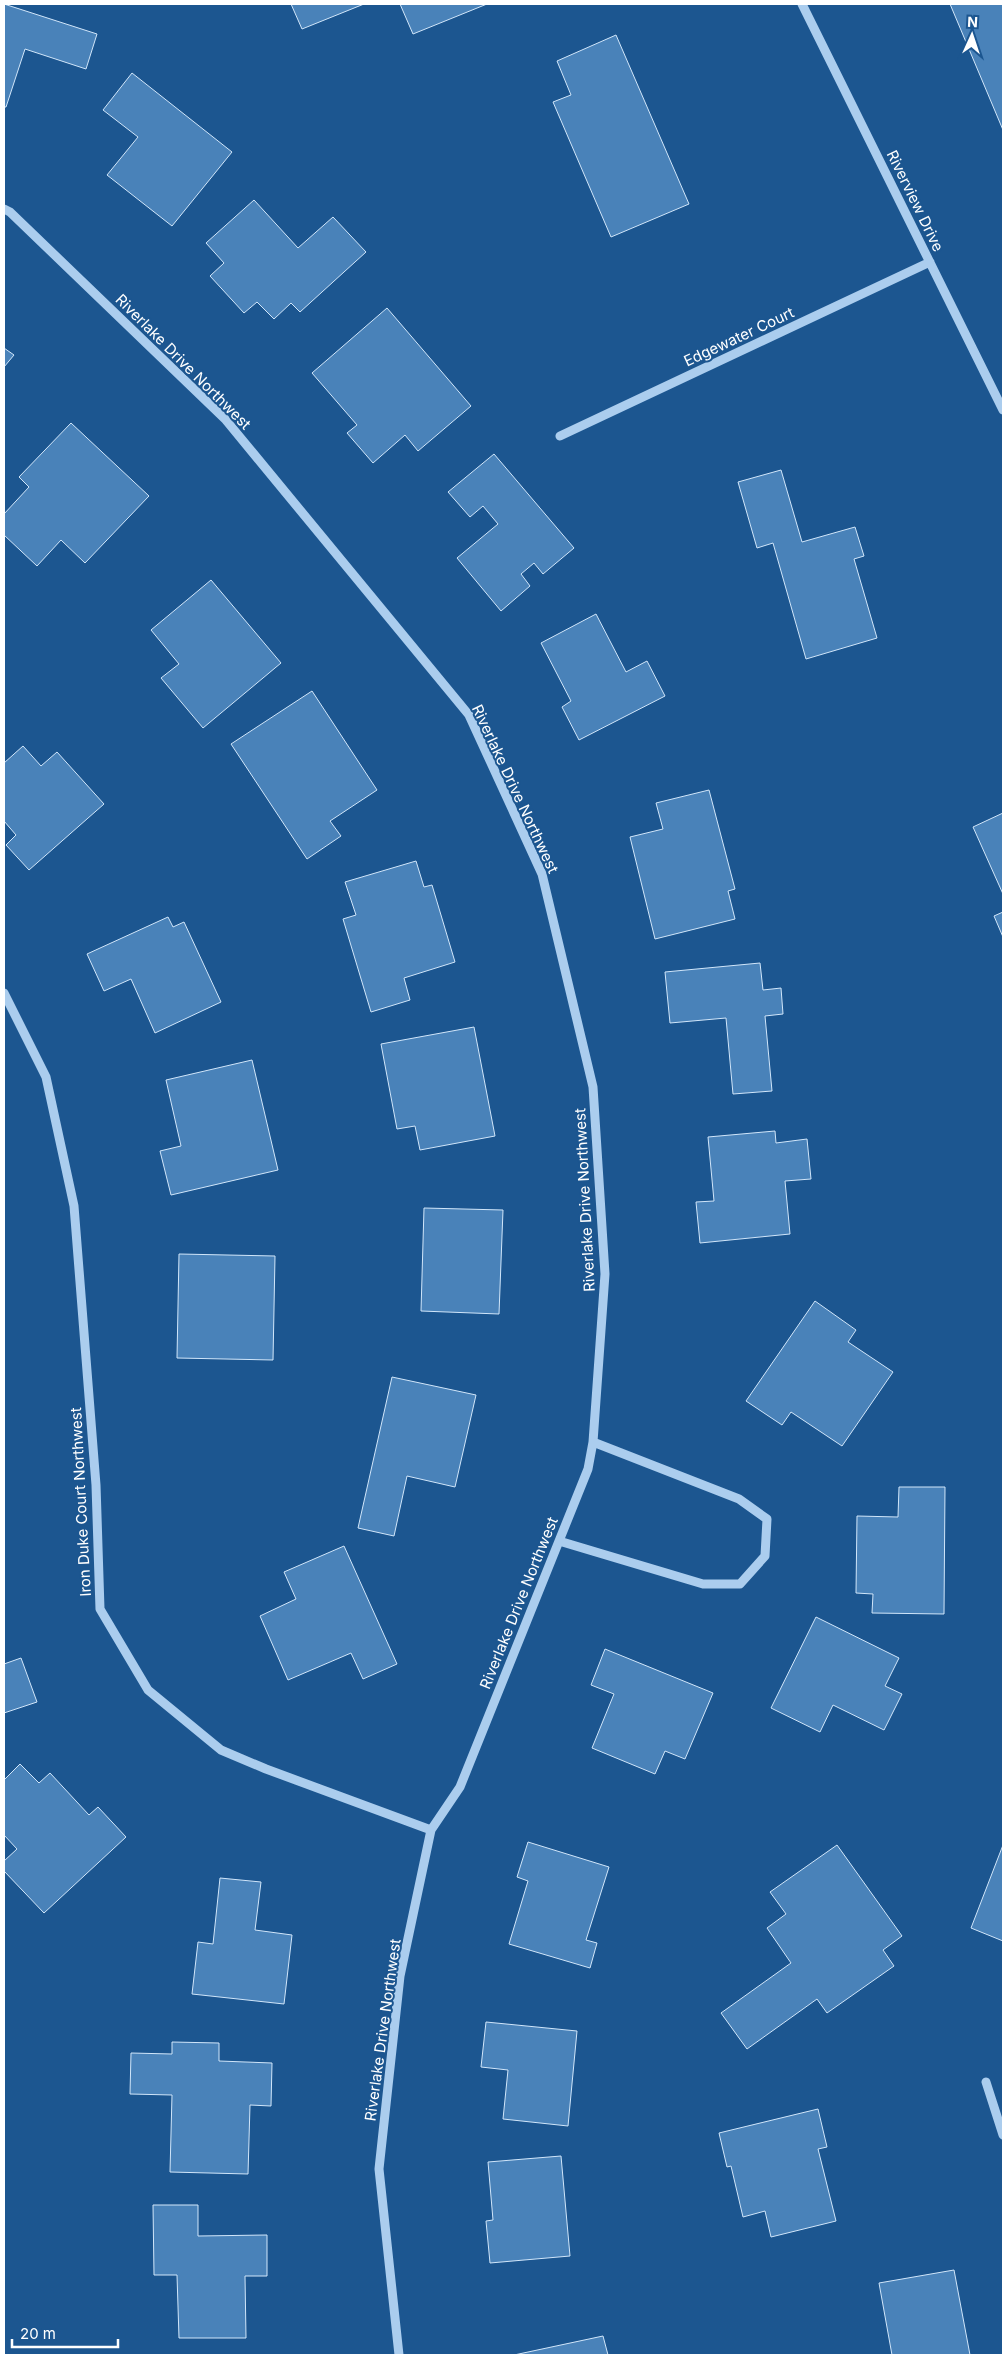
<svg xmlns="http://www.w3.org/2000/svg" width="1007" height="2359" viewBox="0 0 1007 2359" font-family="Inter,sans-serif">
	<style>
		.building { fill: #4982b9; stroke: #d1e6fa }
		.lines { fill: none; stroke-linecap: round; stroke-linejoin: round }
		.minor { stroke: #abcdee; stroke-width: 9 }
		.labels { text-anchor: middle; stroke-width: 4; stroke-linejoin: round; paint-order: stroke }
		.street-label { font-size: 15px; fill: #fff; stroke: #1c5690 }
	</style>
	<rect width="100%" height="100%" fill="#1c5690"/>
	<!-- building -->
	<path class="building" d="M4,4L97,34L86,69L25,49L6,107H4Z
		M291,4H364L302,29Z
		M400,4H487L413,34Z
		M950,4H1003V130Z
		M616,35L689,204L611,237L553,102L571,95L557,61Z
		M132,73L232,152L172,226L107,175L138,137L103,110Z
		M254,200L298,248L333,217L366,252L300,312L291,303L274,319L257,302L244,313L210,276L224,263L206,243Z
		M387,308L471,406L418,451L405,435L373,463L347,433L357,425L312,373Z
		M4,348L14,355L4,367Z
		M71,423L149,496L85,563L61,540L37,566L4,535V514L29,487L19,477Z
		M494,454L574,548L543,574L534,563L521,574L530,586L501,611L457,558L498,524L483,506L470,517L448,492Z
		M781,470L802,542L855,527L864,556L854,559L877,638L806,659L773,543L757,548L738,482Z
		M211,580L281,663L203,728L161,678L179,664L151,630Z
		M596,614L626,672L647,661L665,696L579,740L562,707L571,701L541,643Z
		M312,691L377,790L330,821L341,836L307,859L231,744Z
		M23,746L41,766L57,752L104,804L29,870L6,845L16,835L4,821V763Z
		M709,790L735,889L728,891L735,919L655,939L630,837L663,829L656,803Z
		M1003,813V894L973,827Z
		M416,861L424,887L432,885L455,962L404,978L410,1000L371,1012L343,919L356,915L345,882Z
		M1003,912V937L994,916Z
		M168,917L173,927L184,922L221,1002L155,1033L131,979L104,991L87,954Z
		M760,963L763,990L781,988L783,1014L765,1016L772,1091L733,1094L726,1018L670,1023L665,972Z
		M474,1027L495,1136L420,1150L415,1126L397,1129L381,1044Z
		M252,1060L278,1170L171,1195L160,1151L181,1146L166,1080Z
		M775,1131L776,1143L807,1139L811,1179L785,1181L790,1234L700,1243L696,1202L714,1201L708,1137Z
		M424,1208L503,1210L499,1314L421,1311Z
		M179,1254L275,1256L273,1360L177,1358Z
		M815,1301L856,1330L848,1342L893,1372L842,1446L791,1412L782,1425L746,1401Z
		M392,1377L476,1395L455,1487L407,1476L394,1536L358,1528Z
		M899,1487H945L944,1614L872,1613L873,1594L856,1593L857,1516L898,1517Z
		M344,1546L397,1664L363,1679L351,1653L288,1680L260,1616L296,1599L284,1572Z
		M816,1617L899,1658L885,1686L902,1694L884,1730L833,1705L820,1732L771,1708Z
		M605,1649L713,1693L685,1759L665,1751L655,1774L592,1748L614,1694L591,1685Z
		M21,1658L37,1702L4,1713V1664Z
		M20,1764L39,1783L50,1773L89,1815L98,1807L126,1837L44,1913L4,1871V1861L17,1849L4,1835V1780Z
		M528,1842L609,1867L586,1940L597,1943L590,1968L509,1944L528,1881L517,1877Z
		M837,1845L902,1936L883,1950L894,1966L827,2013L817,1999L747,2049L721,2013L791,1963L767,1928L786,1914L770,1892Z
		M1003,1845V1941L971,1928Z
		M220,1878L261,1882L255,1930L292,1935L284,2004L192,1994L198,1942L213,1944Z
		M486,2022L577,2031L568,2126L503,2119L508,2070L481,2067Z
		M172,2042L219,2043V2061L272,2063L271,2106L250,2105L248,2174L170,2172L172,2095L130,2094L131,2053L172,2054Z
		M818,2109L827,2147L818,2149L836,2221L771,2237L765,2211L743,2217L731,2166L727,2167L719,2133Z
		M561,2156L570,2256L490,2263L486,2221L493,2220L488,2162Z
		M153,2205H198V2236L267,2235V2276H245L246,2338H179L177,2275H154Z
		M954,2270L970,2355H892L879,2283Z
		M603,2336L608,2355H514Z"/>
	<g class="lines">
		<!-- minor -->
		<path class="minor" d="M802,4L1003,410
			M4,209L10,212L225,419L469,715L542,874L593,1087L605,1274L593,1442L588,1469L460,1787L431,1830L400,1976L379,2169L399,2355
			M560,436L930,262
			M4,993L46,1077L74,1206L96,1485L100,1609L148,1690L221,1750L266,1769L431,1830
			M559,1541L703,1584H740L765,1556L767,1519L739,1499L593,1442
			M986,2082L1003,2135"/>
	</g>
	<g class="labels">
		<!-- street labels -->
		<g class="street-label">
			<text transform="translate(915 201) rotate(64)" y="5">Riverview Drive</text>
			<text transform="translate(739 337) rotate(-25)" y="5">Edgewater Court</text>
			<text transform="translate(183 362) rotate(45)" y="5">Riverlake Drive Northwest</text>
			<text transform="translate(515 789) rotate(65)" y="5">Riverlake Drive Northwest</text>
			<text transform="translate(585 1200) rotate(-93)" y="5">Riverlake Drive Northwest</text>
			<text transform="translate(81 1502) rotate(-93)" y="5">Iron Duke Court Northwest</text>
			<text transform="translate(519 1603) rotate(-68)" y="5">Riverlake Drive Northwest</text>
			<text transform="translate(383 2030) rotate(-82)" y="5">Riverlake Drive Northwest</text>
		</g>
	</g>
	<!-- border -->
	<rect width="1007" height="2359" fill="none" stroke="#ffffff" stroke-width="10"/>
	<!-- north arrow -->
	<g transform="translate(972 35) rotate(3)" stroke="#1c5690" stroke-width="4" paint-order="stroke">
	<path d="M0-4L9 19L0 12L-9 19Z" fill="#ffffff"/>
	<text y="-8" font-size="14" font-weight="bold" text-anchor="middle" fill="#ffffff">N</text>
	</g>
	<!-- scale -->
	<path d="M12 2339v8h106v-8" fill="none" stroke="#ffffff" stroke-width="2.5"/>
	<text x="20" y="2339" font-size="15" fill="#ffffff" stroke="#1c5690" stroke-width="4" paint-order="stroke">20 m</text>
</svg>
